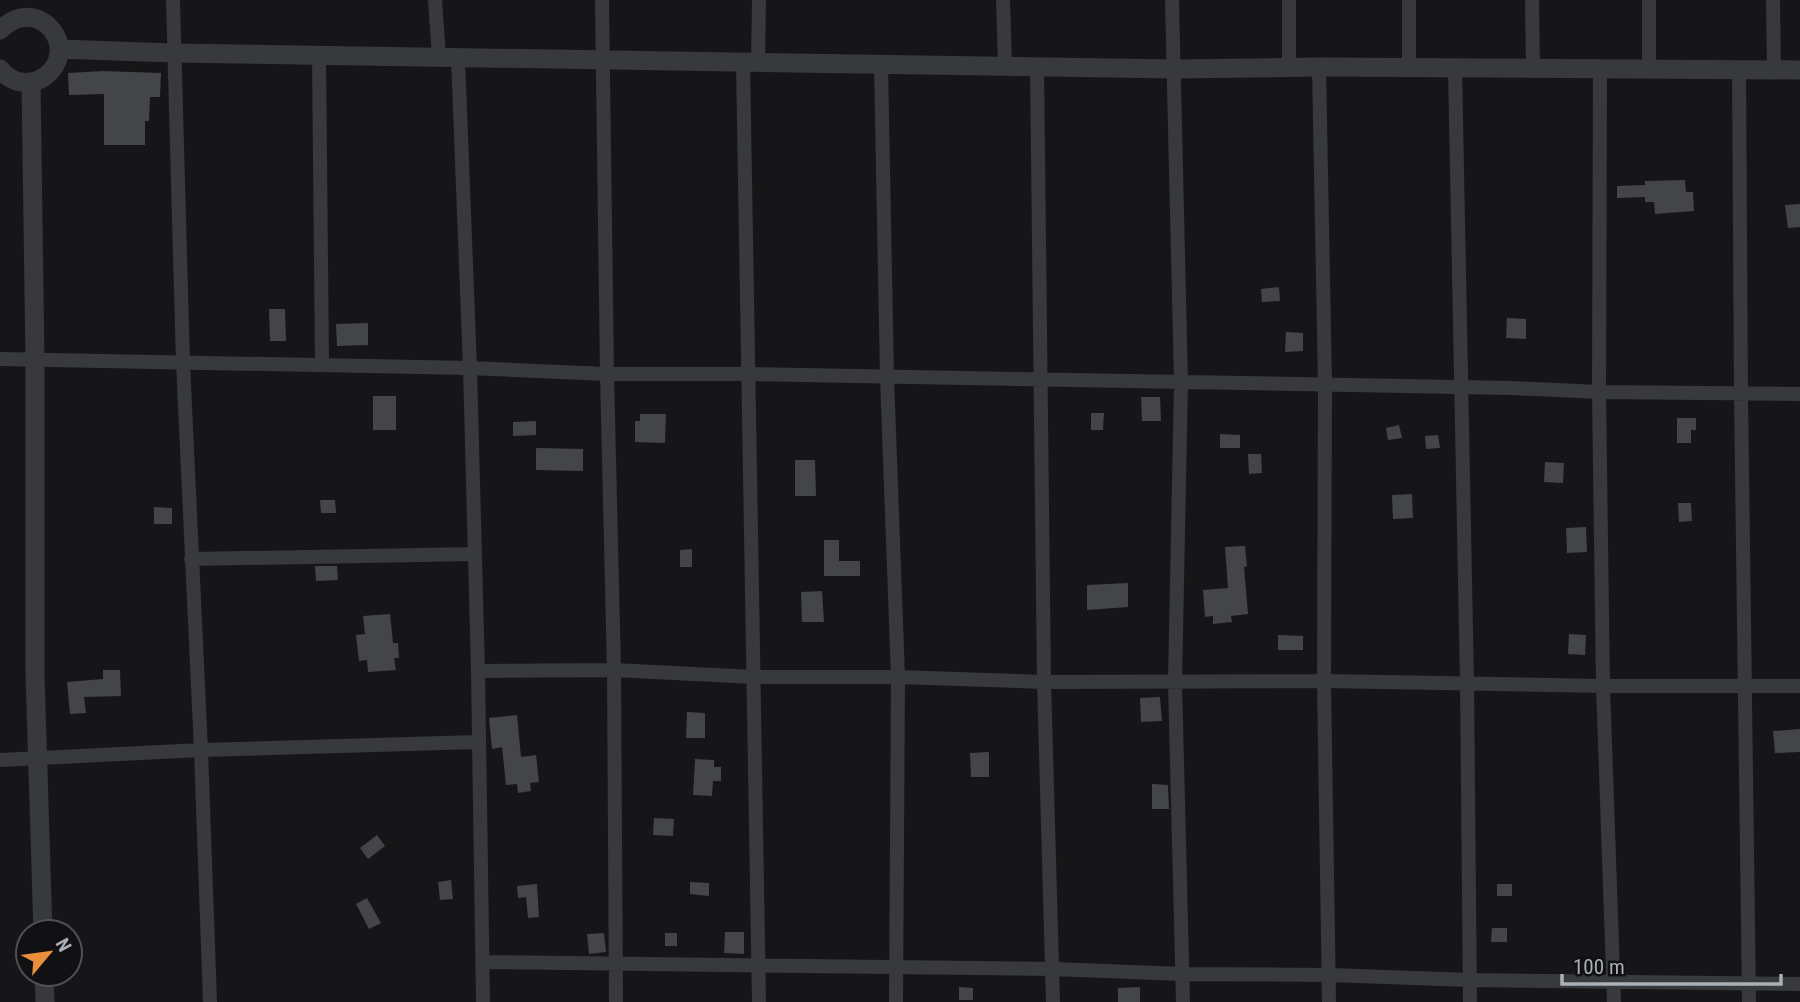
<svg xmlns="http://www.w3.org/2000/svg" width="1800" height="1002" viewBox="0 0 1800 1002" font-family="'Roboto Condensed',sans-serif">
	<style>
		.building { fill: #434548 }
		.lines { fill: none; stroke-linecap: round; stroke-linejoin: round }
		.minor { stroke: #37393d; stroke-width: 14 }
		.tertiary { stroke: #37393d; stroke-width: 19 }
	</style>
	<rect width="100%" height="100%" fill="#161618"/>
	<!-- building -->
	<path class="building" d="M103,71L161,73L160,97H150L149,121H145V145H104V94L69,95L68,73Z
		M1685,180L1686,192H1693L1694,211L1655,214L1654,202H1645V197L1617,198V186L1645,185V181Z
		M1800,204V227L1788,228L1785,205Z
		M1279,287L1280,301L1262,302L1261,289Z
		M269,309H285L286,341H270Z
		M1507,318L1526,319V339L1506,338Z
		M368,323V345L337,346L336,324Z
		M1286,332L1303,333V351L1285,352Z
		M373,396H396V430H373Z
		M1141,397H1160L1161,421H1142Z
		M1091,413H1104L1103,430H1091Z
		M640,414H666L665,443L635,442V421H640Z
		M1677,418H1696V430H1691V443H1677Z
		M536,421V435L513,436V422Z
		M1399,425L1402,438L1388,440L1386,428Z
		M1220,434L1240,435V448H1220Z
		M1438,435L1440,448L1426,449L1425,436Z
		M536,448L583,449V471L536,470Z
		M1248,454H1261L1262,473L1249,474Z
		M795,460H815L816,496H795Z
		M1545,462L1564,463L1563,483L1544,482Z
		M1412,494L1413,518L1393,519L1392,495Z
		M320,500H335L336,513H321Z
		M1678,503H1691L1692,521L1679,522Z
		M154,507L172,508V524H154Z
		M1586,527L1587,552L1567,553L1566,528Z
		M824,540H839V561H860V576H824Z
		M1245,546L1247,566L1244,567L1248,614L1231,616L1232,622L1213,624V616L1205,617L1203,590L1228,588L1225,547Z
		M692,549V567H680V550Z
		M315,566H337L338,580L316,581Z
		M1128,583V607L1087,610V585Z
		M822,591L824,622H802L801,592Z
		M390,614L393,643H398L399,658H394L396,670L368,672L367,660L359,661L356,635L365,634L363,616Z
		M1569,634L1586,635L1585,655L1568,654Z
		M1278,635L1303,636V650H1278Z
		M103,670H120L121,696L84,697L86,713L70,714L67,682L103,679Z
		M1160,697L1162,721L1141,722L1140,698Z
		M687,712L705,713V738H686Z
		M517,715L521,757L536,755L539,782L530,783L531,791L518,793L517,784L506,785L502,747L492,749L489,718Z
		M1800,729V752L1775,753L1773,731Z
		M989,752V777H971L970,753Z
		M695,759L714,760V767H721V781H713L712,796L693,795Z
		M1152,784L1168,785L1169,809H1152Z
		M654,818L674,819L673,836L653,835Z
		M377,835L385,846L368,859L360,848Z
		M451,880L453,899L440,900L438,882Z
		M690,882L709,883V896L690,894Z
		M537,884L539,917L528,918L526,897L518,898L517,886Z
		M1497,884H1512V896H1497Z
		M367,898L381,923L369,929L356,904Z
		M1492,928H1507V942H1491Z
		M725,932H744V954L724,953Z
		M604,933L606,952L589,954L587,934Z
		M665,933H677V946H665Z
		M959,987L973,988V1000H959Z
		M1140,987V1002H1118V988Z"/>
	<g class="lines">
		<!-- minor -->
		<path class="minor" d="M173,0L183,363L201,750L210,1002
			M435,0L439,57
			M602,0L607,374L614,670L616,1002
			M1003,0L1005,65
			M1172,0L1181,382L1175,682L1183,1002
			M1289,0V68
			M1409,0V68
			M1532,0L1533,68
			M1773,0L1774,70
			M319,55L322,365
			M458,58L470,368L478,671L483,1002
			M743,62L759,1002
			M758,62L759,0
			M881,64L887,377L898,677L896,1002
			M1037,66L1044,682L1053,1002
			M1319,67L1325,384L1324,681L1329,1002
			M1455,68L1467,682L1470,1002
			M1649,69V0
			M1600,70L1599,392L1603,686L1614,1002
			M1739,70L1741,394L1749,1002
			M0,359L470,368L607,374H748L1511,388L1599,392L1800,394
			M191,559L474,554
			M478,671L614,670L754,677H898L1044,682L1324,681L1603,686H1800
			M0,760L201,750L478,742
			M483,962L1053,969L1183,974L1329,975L1469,980L1800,984"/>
		<!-- tertiary -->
		<path class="tertiary" d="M0,30C10,21 20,15 34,18C42,20 47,24 52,30C78,64 28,104 0,69
			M59,49L173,53L1174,69L1319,67L1800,70
			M31,83L35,360V675L43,932
			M44,974L45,1002"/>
	</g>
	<!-- north arrow -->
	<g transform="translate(49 953) rotate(61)"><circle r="33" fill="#111113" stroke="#4e5155" stroke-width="2"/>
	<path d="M0-5L12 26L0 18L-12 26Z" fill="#ea8f3c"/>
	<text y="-10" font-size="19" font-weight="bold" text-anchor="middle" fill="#a9b0b7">N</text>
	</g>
	<!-- scale -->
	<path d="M1562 974v10h219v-10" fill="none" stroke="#a9b0b7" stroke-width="3.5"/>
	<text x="1573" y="974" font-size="21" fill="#a9b0b7" stroke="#111113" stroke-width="5" paint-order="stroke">100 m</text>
</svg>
